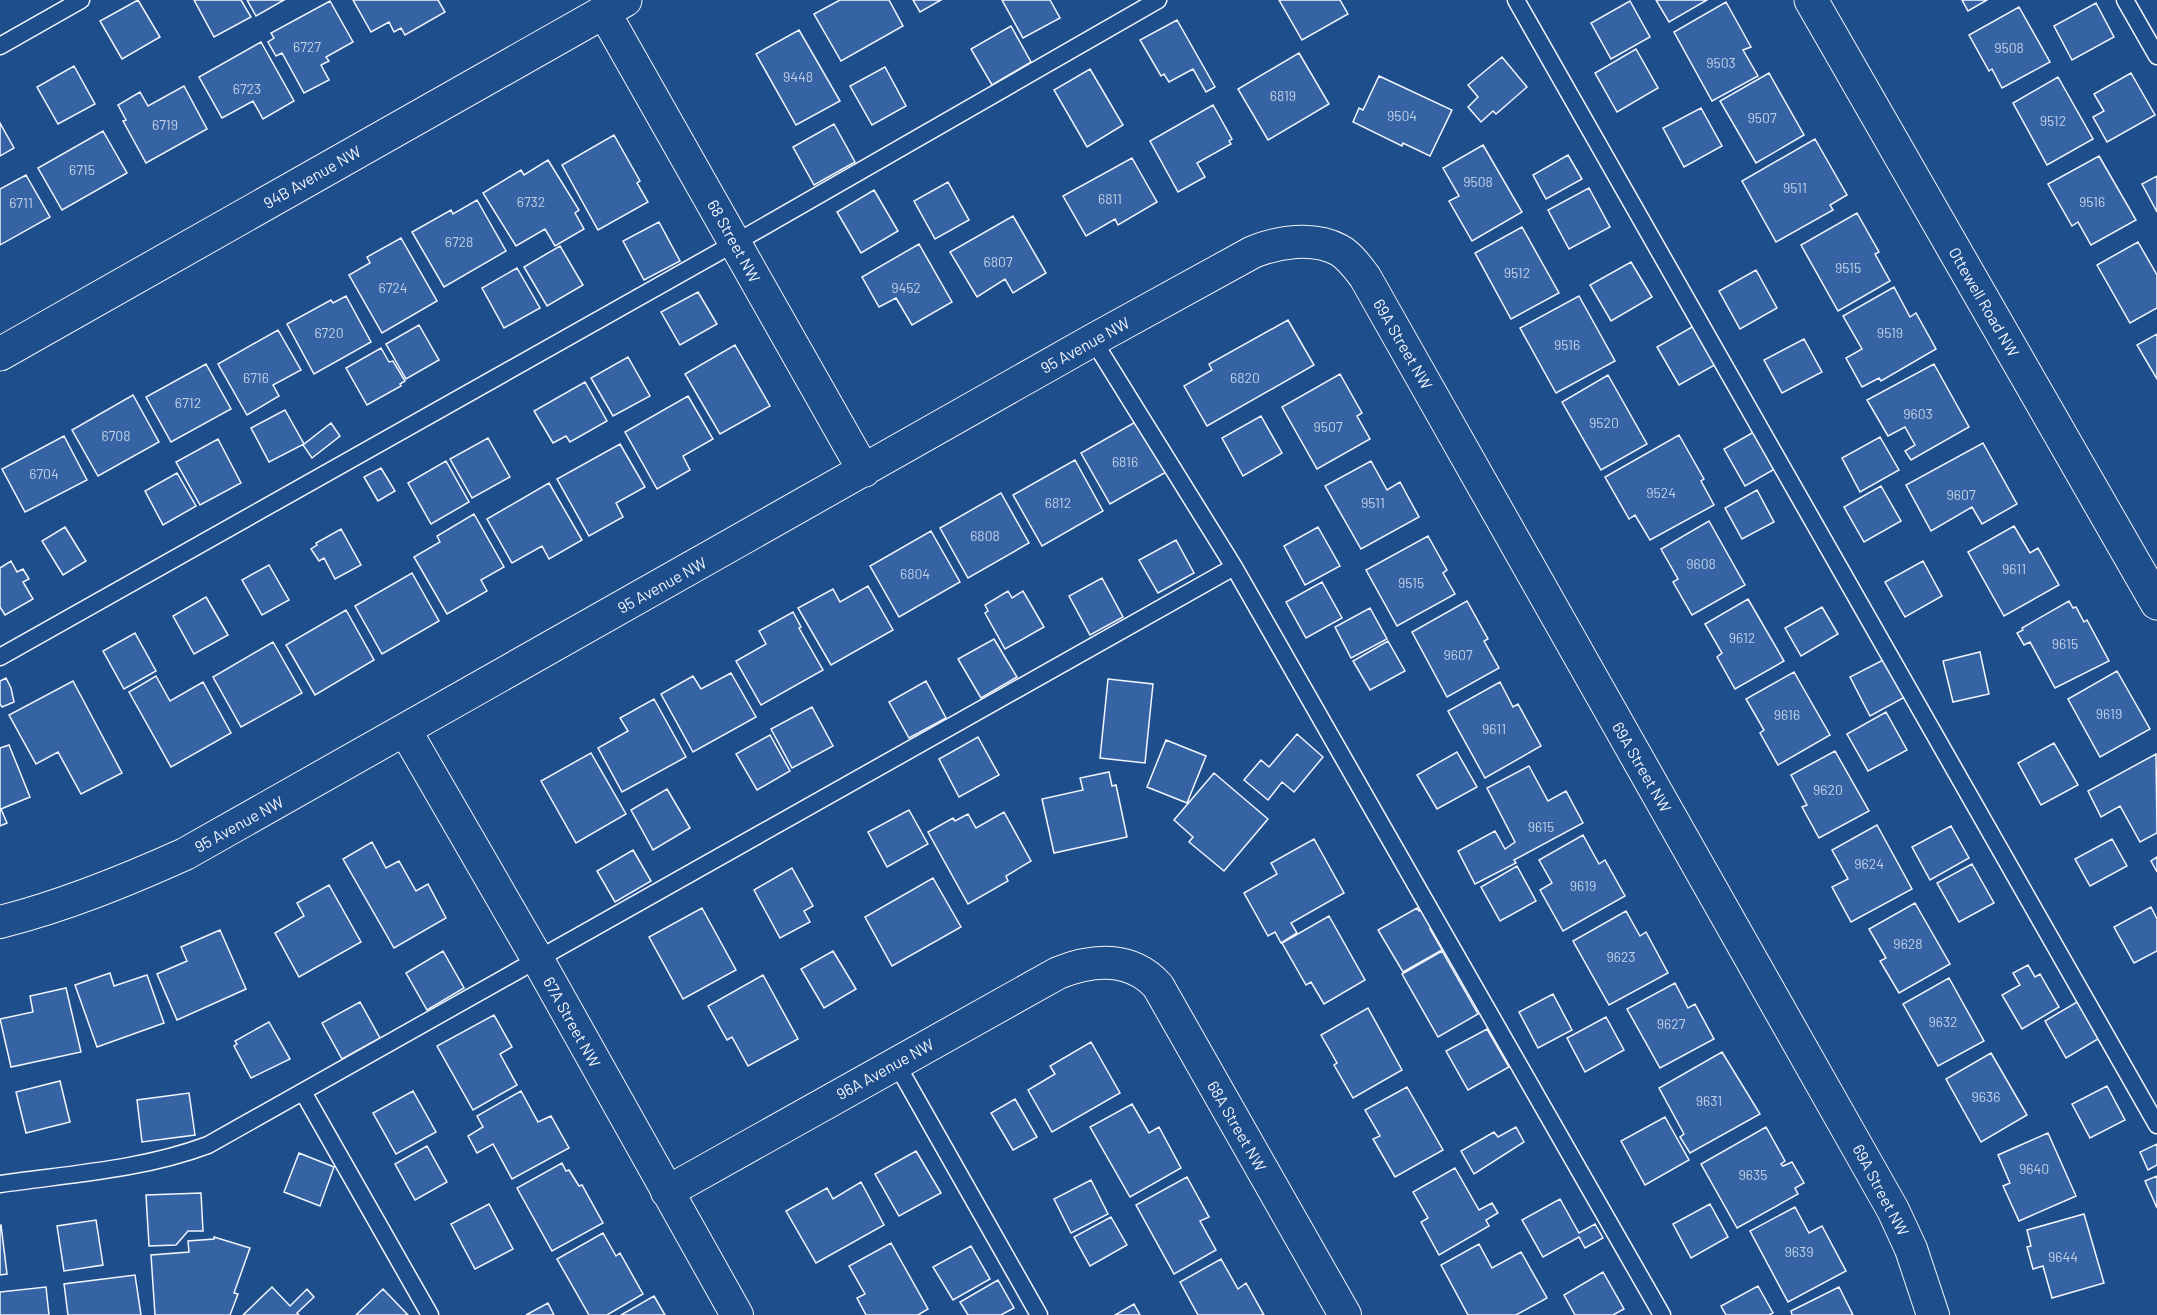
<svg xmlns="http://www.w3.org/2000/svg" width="2157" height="1315" viewBox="0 0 2157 1315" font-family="Barlow,sans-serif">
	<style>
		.building { fill: #3563a3; stroke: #f2f6ff; stroke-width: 1.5 }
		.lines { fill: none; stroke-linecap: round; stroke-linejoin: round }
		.service-casing { stroke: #f2f6ff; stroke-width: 19 }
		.minor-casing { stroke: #f2f6ff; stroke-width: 34 }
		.tertiary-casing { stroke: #f2f6ff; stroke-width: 35 }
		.service { stroke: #1f4e8c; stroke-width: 16 }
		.minor { stroke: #1f4e8c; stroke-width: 32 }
		.tertiary { stroke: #1f4e8c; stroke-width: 33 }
		.labels { text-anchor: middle; stroke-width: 4.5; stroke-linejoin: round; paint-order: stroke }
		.number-label { font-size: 14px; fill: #c3d1e8 }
		.street-label { font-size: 16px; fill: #f2f6ff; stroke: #1f4e8c }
	</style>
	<rect width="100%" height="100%" fill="#1f4e8c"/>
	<!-- building -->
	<path class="building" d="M138,0L160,37L122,59L100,21Z
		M194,0H241L251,17L214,37Z
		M247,0H284L256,16Z
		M353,0H438L445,12L405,35L401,28L394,32L389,22L371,32Z
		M840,0H889L903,26L841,61L814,14Z
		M913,0H941L920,12Z
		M1002,0H1050L1060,18L1023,38Z
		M1279,0H1340L1348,14L1302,40Z
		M1656,0H1707L1669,22Z
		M1962,0H1987L1968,11Z
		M330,1L353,42L326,57L329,61L321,65L329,80L304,93L282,53L276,56L268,42L274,38L271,33Z
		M1630,1L1650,37L1611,59L1591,23Z
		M1726,2L1751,47L1743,50L1758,76L1712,101L1674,32Z
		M2096,3L2114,37L2072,60L2054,26Z
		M2019,7L2050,62L2002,88L1992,69L1989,71L1969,35Z
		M1177,20L1215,87L1206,92L1193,69L1169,82L1164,74L1161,76L1140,40Z
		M1011,26L1031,62L992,85L971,49Z
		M799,30L840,101L796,125L756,54Z
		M261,42L294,101L263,119L253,101L222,118L199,77Z
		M1636,49L1658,88L1617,112L1595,73Z
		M1299,53L1329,104L1268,140L1238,89Z
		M1502,57L1527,87L1496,114L1493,111L1481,122L1468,107L1478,97L1468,85Z
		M74,66L95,104L58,124L37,87Z
		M885,67L906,106L872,125L850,86Z
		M1090,69L1123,125L1087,147L1054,90Z
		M1769,73L1804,135L1756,163L1720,101Z
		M2131,73L2155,115L2107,142L2093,117L2104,111L2094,94Z
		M1379,76L1452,110L1430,156L1403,143L1402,146L1353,122L1359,108L1363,110Z
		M2058,77L2093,139L2047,165L2013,103Z
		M184,86L207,129L146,163L123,121L126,120L118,105L140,92L148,106Z
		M1213,105L1232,139L1229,141L1231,144L1197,163L1205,177L1178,192L1150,141Z
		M1701,108L1722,146L1684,167L1663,128Z
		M0,123L14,148L0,156Z
		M834,124L855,162L814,185L793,147Z
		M103,131L127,173L62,210L38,168Z
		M614,135L640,181L637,183L648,202L598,230L562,165Z
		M1815,139L1847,195L1830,205L1833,210L1776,242L1742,181Z
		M1483,145L1522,212L1472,241L1449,201L1459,196L1443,168Z
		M1568,155L1582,179L1546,199L1533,175Z
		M2099,156L2136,220L2091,245L2078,222L2072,226L2048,184Z
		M1132,158L1157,202L1118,225L1115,219L1086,236L1063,196Z
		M548,160L579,210L575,213L584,229L555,246L545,229L516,246L483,193L521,170L524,175Z
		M26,175L50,217L0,245V189Z
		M2157,176V212L2142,184Z
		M948,182L969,220L935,239L914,201Z
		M1589,188L1610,227L1569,249L1548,210Z
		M874,190L898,231L861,253L837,212Z
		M477,200L506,251L444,287L412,232L451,210L453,214Z
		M1857,213L1879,252L1875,254L1890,281L1838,311L1801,245Z
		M1013,216L1046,273L1013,293L1005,279L977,297L950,252Z
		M659,222L680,261L644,280L623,241Z
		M1522,227L1559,293L1511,319L1475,253Z
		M401,238L437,301L382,333L349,275L370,263L367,257Z
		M2138,242L2157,275V308L2130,323L2097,265Z
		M919,244L952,302L912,325L896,298L879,307L862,277Z
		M560,246L583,285L547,306L524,267Z
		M1631,262L1652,297L1611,321L1590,285Z
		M517,268L540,308L504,328L482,288Z
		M1756,270L1777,308L1740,329L1719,291Z
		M1894,287L1910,317L1916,313L1936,349L1881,381L1879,378L1862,387L1846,358L1862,349L1843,316Z
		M698,292L717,324L680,345L661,312Z
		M346,296L371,342L314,374L287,324L331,300L333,303Z
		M1579,296L1615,361L1556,393L1520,328Z
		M1288,320L1314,365L1207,426L1184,386L1212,370L1209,364Z
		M1699,323L1720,362L1679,385L1657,347Z
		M419,325L439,360L406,379L386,344Z
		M278,330L301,370L273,385L279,396L247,415L218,364Z
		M2157,334V379L2137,345Z
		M1804,339L1822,372L1782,393L1764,360Z
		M735,345L770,406L720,434L685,374Z
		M381,348L389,362L393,361L405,381L400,384L401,386L367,405L346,368Z
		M628,357L650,396L613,416L591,378Z
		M206,364L231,409L171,442L146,397Z
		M1934,364L1969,427L1911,460L1905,451L1915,445L1905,427L1888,436L1867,400Z
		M1340,374L1362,413L1357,416L1370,439L1317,469L1282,407Z
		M1608,375L1647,444L1601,470L1562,402Z
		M585,382L607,421L570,442L566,436L553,443L534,411Z
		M133,395L159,442L98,476L72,430Z
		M688,396L713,439L683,456L690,470L657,489L625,432Z
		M285,410L304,444L269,462L251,428Z
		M1261,416L1282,453L1243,476L1222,438Z
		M1139,420L1168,471L1110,504L1081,453Z
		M331,423L340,436L312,458L303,445Z
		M1759,429L1780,466L1745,486L1724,449Z
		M1679,435L1704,479L1701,481L1714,505L1650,540L1635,515L1629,519L1605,477Z
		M64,436L87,480L25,512L2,469Z
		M1880,437L1899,470L1860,492L1842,458Z
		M488,438L510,477L472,498L450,459Z
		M218,439L241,483L200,505L176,462Z
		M1983,443L2017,504L1982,524L1972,507L1931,531L1906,485Z
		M620,444L645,487L616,503L623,517L589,536L557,479Z
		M1075,460L1103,511L1042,546L1013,495Z
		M446,461L469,502L431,524L408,483Z
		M1371,461L1387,490L1400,482L1419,517L1361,549L1325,486Z
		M381,468L395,491L378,501L364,477Z
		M177,473L196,506L163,525L145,491Z
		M549,483L582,540L549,559L542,546L512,563L487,519Z
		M1881,486L1901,521L1864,542L1844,507Z
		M1757,490L1774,522L1742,539L1725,508Z
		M1001,493L1029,543L968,578L940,528Z
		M474,514L504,567L481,580L487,591L447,614L414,557L440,542L437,536Z
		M1709,521L1745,585L1692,615L1673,582L1678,579L1661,549Z
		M2014,526L2030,553L2038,548L2059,585L2004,616L1968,552Z
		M65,527L86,561L63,575L42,541Z
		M1318,527L1340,566L1305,585L1284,546Z
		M341,529L361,565L335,579L324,558L319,561L311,549L317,545L316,543Z
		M931,531L960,582L899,617L870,566Z
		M1428,536L1447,570L1443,573L1455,594L1397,626L1366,570Z
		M1176,540L1194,573L1158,593L1139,560Z
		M11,561L17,572L23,569L29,579L23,582L33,599L5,615L0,607V568Z
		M1923,561L1942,596L1905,617L1885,582Z
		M269,565L289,600L262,615L242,580Z
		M412,573L439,621L382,654L355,606Z
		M1102,578L1123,617L1090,635L1069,596Z
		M1322,582L1342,618L1306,638L1286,602Z
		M868,586L893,630L831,665L798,608L833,589L840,602Z
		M1008,591L1012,598L1023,591L1044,627L1005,649L985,613L988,611L985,605Z
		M206,597L228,635L194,654L173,616Z
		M1748,599L1784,661L1735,689L1717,657L1722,653L1705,624Z
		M1467,601L1488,639L1484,641L1499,668L1447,697L1412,632Z
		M2069,601L2073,608L2076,607L2084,622L2087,620L2109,661L2055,688L2030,642L2024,645L2017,633L2023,630L2022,628Z
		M1822,607L1838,634L1801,656L1785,628Z
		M1370,608L1387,639L1351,658L1335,627Z
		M346,610L374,660L315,695L286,645Z
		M793,612L801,627L799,628L823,670L761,705L736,661L766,644L759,631Z
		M135,633L156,671L124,689L103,651Z
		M994,639L1017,677L981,698L958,659Z
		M1388,641L1405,671L1370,690L1353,661Z
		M273,642L302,693L241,727L213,677Z
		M1980,652L1989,694L1953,702L1943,661Z
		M1885,659L1905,697L1870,716L1850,677Z
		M2117,671L2150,729L2100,757L2068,699Z
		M1794,672L1830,735L1778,765L1760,733L1764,730L1746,699Z
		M731,673L756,717L693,752L661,694L693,676L701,689Z
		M156,676L170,701L203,682L231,733L171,767L129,692Z
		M6,678L11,688L14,702L2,707L0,704V681Z
		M1108,679L1153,684L1145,763L1100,758Z
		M73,681L122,773L81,794L58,752L36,764L9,715Z
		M926,681L946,718L909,738L889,702Z
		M1500,682L1513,707L1518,704L1541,746L1485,778L1448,711Z
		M654,699L686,757L622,792L598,748L628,731L620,718Z
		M812,707L833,746L792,768L771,729Z
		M1886,712L1907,750L1868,771L1847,734Z
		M1297,734L1323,757L1294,792L1282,782L1268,800L1244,780L1261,760L1269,767Z
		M770,735L790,771L757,790L736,754Z
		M978,737L999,775L959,797L939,759Z
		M1166,740L1206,756L1187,803L1147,787Z
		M2054,743L2078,785L2041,805L2018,763Z
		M9,745L30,797L1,809L7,823L0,826V748Z
		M1835,751L1869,811L1819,838L1802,807L1807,805L1791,775Z
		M1457,752L1477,787L1437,809L1417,775Z
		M591,753L626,814L576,843L541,781Z
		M2156,754L2157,833L2140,842L2120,806L2101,817L2088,791Z
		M1529,766L1548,801L1566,791L1583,823L1514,860L1516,863L1475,884L1458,851L1495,831L1505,849L1515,842L1487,788Z
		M1109,772L1112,786L1116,785L1127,837L1054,853L1042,799L1083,790L1080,778Z
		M1214,773L1268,819L1224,871L1189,842L1193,837L1174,820Z
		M667,789L690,828L653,850L631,810Z
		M909,810L928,844L887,867L868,832Z
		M1004,812L1031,861L1006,876L1008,881L968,904L928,832L953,818L955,821L968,814L976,828Z
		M1877,825L1912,889L1851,922L1832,887L1848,879L1832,850Z
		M1951,826L1969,858L1930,880L1912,847Z
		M1583,835L1599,864L1605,860L1625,896L1563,931L1540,890L1552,883L1539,860Z
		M1314,839L1344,893L1291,923L1297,933L1281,943L1275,932L1268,936L1244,893L1277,874L1271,863Z
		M2112,839L2127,866L2090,886L2075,859Z
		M372,842L386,868L399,861L416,891L428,884L446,918L394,948L343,859Z
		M633,850L651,881L615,902L597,871Z
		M2157,857V872L2151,861Z
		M1972,864L1994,903L1959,922L1937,883Z
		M1517,866L1536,901L1500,921L1481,887Z
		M792,868L813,906L804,911L810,922L780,938L754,890Z
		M933,878L961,927L892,966L865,917Z
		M329,885L361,942L299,977L275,933L304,916L297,903Z
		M1915,903L1950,964L1899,993L1880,961L1886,958L1869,929Z
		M2151,907L2157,919V951L2134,963L2114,927Z
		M702,908L736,970L683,999L649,937Z
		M1417,908L1419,911L1424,908L1435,926L1430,929L1442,950L1403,972L1378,930Z
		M1626,911L1640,936L1646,932L1668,973L1609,1005L1573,941Z
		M1329,916L1365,980L1324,1004L1311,982L1306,985L1282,943Z
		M220,930L246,989L177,1020L157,974L187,961L181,947Z
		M443,951L464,988L427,1010L406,973Z
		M833,951L856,989L824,1008L801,969Z
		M1442,951L1478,1014L1438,1037L1402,974Z
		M2028,965L2035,977L2040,974L2059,1007L2022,1029L2002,995L2020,985L2013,973Z
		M110,973L114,986L147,975L164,1023L97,1047L75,985Z
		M763,975L798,1039L748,1066L732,1037L727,1040L708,1006Z
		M1949,978L1984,1041L1938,1066L1903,1004Z
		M1675,983L1688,1008L1695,1004L1714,1039L1660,1068L1627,1009Z
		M66,988L81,1052L11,1067L0,1019L33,1012L30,996Z
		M1553,994L1572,1030L1538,1048L1519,1012Z
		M2082,999L2103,1036L2066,1058L2045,1021Z
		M360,1002L380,1038L342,1059L322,1023Z
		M1368,1008L1402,1070L1353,1098L1334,1065L1337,1063L1321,1035Z
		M494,1015L512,1047L500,1054L517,1085L473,1110L437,1046Z
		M1606,1017L1624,1050L1585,1072L1567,1038Z
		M269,1022L290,1059L251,1078L234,1046L237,1044L235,1041Z
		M1487,1029L1509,1067L1468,1090L1446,1051Z
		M1091,1042L1120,1093L1052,1132L1028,1090L1055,1074L1050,1066Z
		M1722,1052L1760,1114L1690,1153L1680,1137L1684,1134L1659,1088Z
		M1991,1053L2027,1115L1981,1142L1946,1079Z
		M60,1081L70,1122L26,1133L16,1092Z
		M2107,1086L2125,1120L2090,1138L2072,1104Z
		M1407,1087L1443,1150L1395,1177L1373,1139L1380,1136L1365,1110Z
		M413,1091L436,1132L396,1154L373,1113Z
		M521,1091L538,1122L551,1116L569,1148L512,1179L493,1144L477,1153L468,1136L483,1127L477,1116Z
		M189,1093L195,1135L142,1142L137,1100Z
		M1015,1099L1037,1137L1013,1150L991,1113Z
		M1132,1104L1149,1133L1159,1127L1181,1168L1130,1197L1090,1127Z
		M1665,1117L1689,1160L1645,1185L1621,1141Z
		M1516,1127L1524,1142L1474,1174L1461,1151L1494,1132L1498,1137Z
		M1766,1127L1785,1161L1781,1164L1783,1166L1792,1162L1804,1183L1795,1188L1798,1194L1737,1228L1701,1164Z
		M2048,1133L2076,1196L2019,1221L2003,1186L2010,1183L1998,1155Z
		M2157,1144V1165L2148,1170L2140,1152Z
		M427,1146L447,1182L415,1200L395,1164Z
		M916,1151L941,1193L899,1216L875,1174Z
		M299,1153L334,1167L320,1206L284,1192Z
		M562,1163L566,1171L569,1170L579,1186L582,1185L603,1223L552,1251L517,1188Z
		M1455,1168L1479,1210L1492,1203L1498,1213L1486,1220L1489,1226L1439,1255L1421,1222L1428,1218L1413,1192Z
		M2157,1176V1208L2145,1181Z
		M1187,1177L1209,1217L1200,1221L1216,1250L1174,1274L1136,1205Z
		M1091,1180L1108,1214L1071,1233L1054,1199Z
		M861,1182L884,1225L816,1263L786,1211L827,1188L833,1199Z
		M201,1193L203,1231H188L176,1245L149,1246L146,1195Z
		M1560,1199L1579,1233L1595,1224L1603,1238L1585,1248L1579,1237L1543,1257L1522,1220Z
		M489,1204L513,1249L475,1269L451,1224Z
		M1710,1204L1728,1237L1691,1258L1673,1224Z
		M1795,1207L1809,1233L1822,1226L1846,1271L1788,1302L1750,1231Z
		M2084,1214L2104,1283L2052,1298L2043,1266L2033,1269L2027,1247L2031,1246L2027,1230Z
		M1111,1217L1127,1245L1090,1266L1074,1237Z
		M96,1220L103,1265L64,1271L57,1226Z
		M1,1225L7,1274L0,1275V1226Z
		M603,1233L616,1256L620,1253L643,1294L607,1315H589L557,1259Z
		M214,1237L250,1248L234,1293L238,1294L230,1315H155L151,1255L189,1252L188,1241L214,1239Z
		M891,1243L928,1309L918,1315H866L857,1298L865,1294L849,1266Z
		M1479,1244L1492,1268L1521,1252L1547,1298L1516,1315H1468L1441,1265Z
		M971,1246L990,1279L953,1300L933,1267Z
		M1221,1259L1238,1289L1246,1283L1264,1315H1198L1180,1282Z
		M1603,1272L1624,1309L1613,1315H1575L1564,1295Z
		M135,1275L141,1315H68L64,1284Z
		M998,1280L1014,1308L1001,1315H968L960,1302Z
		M1758,1286L1773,1313L1769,1315H1726L1721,1306Z
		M46,1287L49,1315H0V1292Z
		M272,1287L290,1306L307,1289L314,1297L297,1313L299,1315H243Z
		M1839,1287L1853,1315H1792L1791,1311Z
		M383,1289L408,1315H356Z
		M654,1296L665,1315H621Z
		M548,1303L554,1315H526Z
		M1134,1304L1140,1315H1115Z"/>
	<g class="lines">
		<defs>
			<path id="service" d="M1516,0L2157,1125
				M2125,0L2157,56
				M0,46L81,0
				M1093,340L1234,567L1662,1315
				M0,657L735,243L1158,0
				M896,1063L1039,1315
				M303,1092L430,1315
				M0,1184C70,1174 141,1170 208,1145L1234,567"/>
			<path id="minor" d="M604,12L864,471
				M405,730L538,960L737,1315
				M0,922C64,906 125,881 185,854L1093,340L1253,252C1278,242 1313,236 1339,250C1350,256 1358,268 1365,277L1893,1210L1911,1249L1933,1315
				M667,1192L1058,973C1093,959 1131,956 1158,986L1345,1315"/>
			<path id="tertiary" d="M1811,0L2157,603
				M0,354L625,0"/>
		</defs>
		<!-- service casing -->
		<use href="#service" class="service-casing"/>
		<!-- minor casing -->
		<use href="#minor" class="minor-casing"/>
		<!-- tertiary casing -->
		<use href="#tertiary" class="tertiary-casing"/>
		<!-- service -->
		<use href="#service" class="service"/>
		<!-- minor -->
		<use href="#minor" class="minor"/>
		<!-- tertiary -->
		<use href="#tertiary" class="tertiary"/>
	</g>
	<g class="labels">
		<!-- number labels -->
		<g class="number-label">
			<text x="307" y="52">6727</text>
			<text x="2009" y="53">9508</text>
			<text x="1721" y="68">9503</text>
			<text x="798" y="82">9448</text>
			<text x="247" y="94">6723</text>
			<text x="1283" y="101">6819</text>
			<text x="1402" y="121">9504</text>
			<text x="1762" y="123">9507</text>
			<text x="2053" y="126">9512</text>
			<text x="165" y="130">6719</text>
			<text x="82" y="175">6715</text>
			<text x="1478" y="187">9508</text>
			<text x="1795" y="193">9511</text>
			<text x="1110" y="204">6811</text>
			<text x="531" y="207">6732</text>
			<text x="2092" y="207">9516</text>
			<text x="21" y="208">6711</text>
			<text x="459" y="247">6728</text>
			<text x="998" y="267">6807</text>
			<text x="1848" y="273">9515</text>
			<text x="1517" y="278">9512</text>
			<text x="393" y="293">6724</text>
			<text x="906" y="293">9452</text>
			<text x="329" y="338">6720</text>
			<text x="1890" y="338">9519</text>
			<text x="1567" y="350">9516</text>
			<text x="256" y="383">6716</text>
			<text x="1245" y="383">6820</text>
			<text x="188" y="408">6712</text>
			<text x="1918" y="419">9603</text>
			<text x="1604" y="428">9520</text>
			<text x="1328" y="432">9507</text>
			<text x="116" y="441">6708</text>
			<text x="1125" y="467">6816</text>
			<text x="44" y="479">6704</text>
			<text x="1661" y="498">9524</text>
			<text x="1961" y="500">9607</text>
			<text x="1058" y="508">6812</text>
			<text x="1373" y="508">9511</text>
			<text x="985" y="541">6808</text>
			<text x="1701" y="569">9608</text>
			<text x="2014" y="574">9611</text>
			<text x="915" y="579">6804</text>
			<text x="1411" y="588">9515</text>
			<text x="1742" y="643">9612</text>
			<text x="2065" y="649">9615</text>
			<text x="1458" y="660">9607</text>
			<text x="2109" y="719">9619</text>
			<text x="1787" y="720">9616</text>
			<text x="1494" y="734">9611</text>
			<text x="1828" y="795">9620</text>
			<text x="1541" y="832">9615</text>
			<text x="1869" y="869">9624</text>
			<text x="1583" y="891">9619</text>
			<text x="1908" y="949">9628</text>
			<text x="1621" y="962">9623</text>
			<text x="1943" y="1027">9632</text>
			<text x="1671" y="1029">9627</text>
			<text x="1986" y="1102">9636</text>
			<text x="1709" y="1106">9631</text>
			<text x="2034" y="1174">9640</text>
			<text x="1753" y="1180">9635</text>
			<text x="1799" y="1257">9639</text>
			<text x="2063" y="1262">9644</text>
		</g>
		<!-- street labels -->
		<g class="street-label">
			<text transform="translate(312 177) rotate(-30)" y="6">94B Avenue NW</text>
			<text transform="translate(734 241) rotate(61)" y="6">68 Street NW</text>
			<text transform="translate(1984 302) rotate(60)" y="6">Ottewell Road NW</text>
			<text transform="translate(1403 344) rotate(60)" y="6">69A Street NW</text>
			<text transform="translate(1085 345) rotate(-29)" y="6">95 Avenue NW</text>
			<text transform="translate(662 585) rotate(-29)" y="6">95 Avenue NW</text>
			<text transform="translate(1642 767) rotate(60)" y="6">69A Street NW</text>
			<text transform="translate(239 824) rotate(-29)" y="6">95 Avenue NW</text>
			<text transform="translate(572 1022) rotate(61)" y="6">67A Street NW</text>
			<text transform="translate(885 1069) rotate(-29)" y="6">96A Avenue NW</text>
			<text transform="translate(1237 1126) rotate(60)" y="6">68A Street NW</text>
			<text transform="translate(1881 1190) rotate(62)" y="6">69A Street NW</text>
		</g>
	</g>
</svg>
